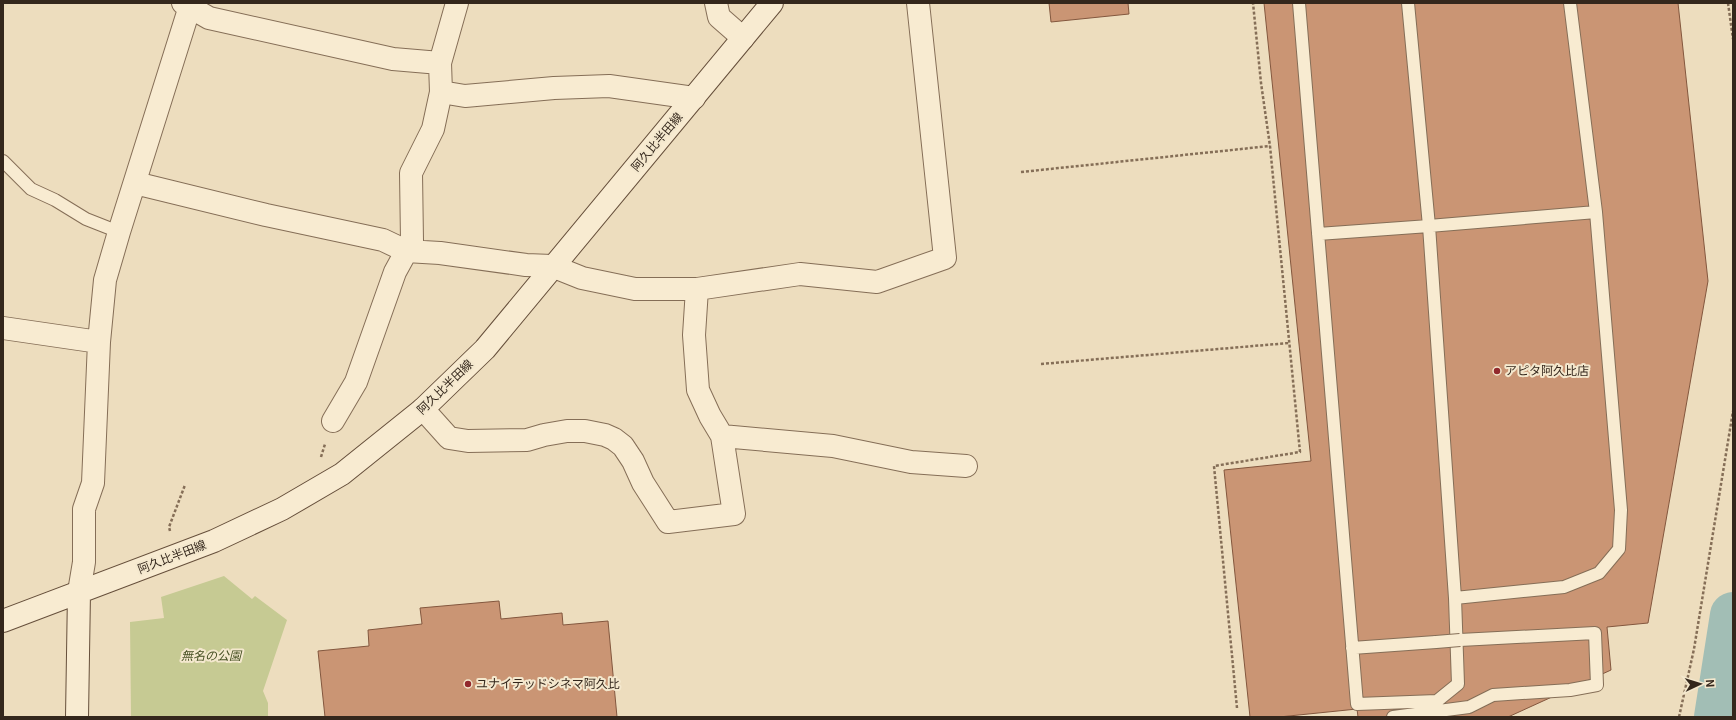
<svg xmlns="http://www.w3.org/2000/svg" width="1736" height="720" viewBox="0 0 1736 720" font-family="Georgia,'Noto Sans JP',serif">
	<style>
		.green { fill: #c6ca93 }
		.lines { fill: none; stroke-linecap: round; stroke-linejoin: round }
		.river { stroke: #a2beb5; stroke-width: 46 }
		.building { fill: #ca9574; stroke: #83573e }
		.lane-casing { stroke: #856e57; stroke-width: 14 }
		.street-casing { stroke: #856e57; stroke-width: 24 }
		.secondary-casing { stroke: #664f3b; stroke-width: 24 }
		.path { stroke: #856e57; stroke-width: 2.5; stroke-dasharray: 3 2; stroke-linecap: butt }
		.lane { stroke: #f8ebd1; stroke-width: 12 }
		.street { stroke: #f8ebd1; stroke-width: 22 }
		.secondary { stroke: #f8ebd1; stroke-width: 22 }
		.lane-bridge-casing { stroke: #856e57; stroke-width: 14; stroke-linecap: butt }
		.lane-bridge { stroke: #f8ebd1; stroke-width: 12 }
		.poi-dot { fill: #92292d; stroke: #f4e8ce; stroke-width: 1.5 }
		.labels { text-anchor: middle; stroke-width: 4; stroke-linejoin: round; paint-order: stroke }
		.street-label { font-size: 12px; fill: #34271c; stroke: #f4e8ce }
		.poi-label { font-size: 12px; fill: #34271c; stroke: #f4e8ce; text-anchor: start }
		.park-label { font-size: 12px; font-style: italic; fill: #465023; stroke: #f4e8ce }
	</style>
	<rect width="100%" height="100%" fill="#edddbe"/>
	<!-- green -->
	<path class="green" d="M224,576L252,599L255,596L287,620L263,691L268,703V717H131L130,622L164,618L161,597Z"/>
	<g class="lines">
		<!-- river -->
		<path class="river" d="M1717,717L1733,615"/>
	</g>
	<!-- building -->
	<path class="building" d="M1049,3H1128L1129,14L1051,22Z
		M1264,3H1678L1708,281L1648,623L1607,627L1611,670L1508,717H1358L1357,709L1279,717H1250L1224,470L1311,461Z
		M499,601L501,619L562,613L563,625L608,621L617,717H325L318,651L369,646L368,630L422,624L420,608Z"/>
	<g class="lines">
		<defs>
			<path id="lane" d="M1299,3L1357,704L1437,701L1458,684L1455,598L1564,587L1599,573L1619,549L1621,510L1596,212L1570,3
				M3,161L31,189L55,200L86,219L119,232
				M1318,234L1429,226L1408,3
				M1455,598L1429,226L1596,212
				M1352,648L1436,642
				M1393,717L1469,707L1493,695L1570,690L1597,685L1595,633L1460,640"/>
			<path id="street" d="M183,3L209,18L393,59L440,63
				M716,3L719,17L743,38
				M441,92L465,96L554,88L609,86L694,98
				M135,183L266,215L383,240L406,251L440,253L526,265L552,266L582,278L635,289H697L800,274L877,282L945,258L918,3
				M3,328L99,342
				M423,409L449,438L468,441L527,440L544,435L567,431H585L605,435L614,439L623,446L633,461L643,483L668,522L734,514L722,436L710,416L698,390L694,335L697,289
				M333,421L356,382L395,272L412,241L411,173L433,129L441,92L440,63L457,3
				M722,436L833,446L911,462L966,466
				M79,592L84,562V509L93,483L99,342L105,280L119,232L191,3"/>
			<path id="secondary" d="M3,621L214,541L282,509L342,474L423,409L485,349L772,3
				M77,717L79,592"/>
		</defs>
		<!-- lane casing -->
		<use href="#lane" class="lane-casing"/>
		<!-- street casing -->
		<use href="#street" class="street-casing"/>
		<!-- secondary casing -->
		<use href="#secondary" class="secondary-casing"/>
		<!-- path -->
		<path class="path" d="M1728,3L1733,39
			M1021,172L1270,146
			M1041,364L1289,343
			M321,457L325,444
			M170,531L169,527L185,485
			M1237,708L1214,466L1300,452L1270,146L1261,83L1253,3
			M1679,717L1694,649L1733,411"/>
		<!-- lane -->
		<use href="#lane" class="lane"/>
		<!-- street -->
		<use href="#street" class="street"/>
		<!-- secondary -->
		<use href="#secondary" class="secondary"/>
		<defs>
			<path id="lane-bridge" d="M1436,642L1460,640"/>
		</defs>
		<!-- lane-bridge casing -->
		<use href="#lane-bridge" class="lane-bridge-casing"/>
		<!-- lane-bridge -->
		<use href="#lane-bridge" class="lane-bridge"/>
	</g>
	<!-- markers -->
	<g class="poi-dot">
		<circle cx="1497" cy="371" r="4"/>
		<circle cx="468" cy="684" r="4"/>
	</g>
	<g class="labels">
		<!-- street labels -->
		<g class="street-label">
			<text transform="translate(657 142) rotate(-50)" y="4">阿久比半田線</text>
			<text transform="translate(445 387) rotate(-44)" y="4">阿久比半田線</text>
			<text transform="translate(172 557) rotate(-21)" y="4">阿久比半田線</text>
		</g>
		<!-- poi labels -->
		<g class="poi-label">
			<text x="1505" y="375">アピタ阿久比店</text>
			<text x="476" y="688">ユナイテッドシネマ阿久比</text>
		</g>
		<!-- park labels -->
		<g class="park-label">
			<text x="211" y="660">無名の公園</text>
		</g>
	</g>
	<!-- border -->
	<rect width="1736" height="720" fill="none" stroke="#34271c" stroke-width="8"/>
	<!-- north arrow -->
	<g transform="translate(1700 684) rotate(86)" stroke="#f4e8ce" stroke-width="3" paint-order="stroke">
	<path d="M0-3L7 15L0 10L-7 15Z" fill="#34271c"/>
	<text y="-6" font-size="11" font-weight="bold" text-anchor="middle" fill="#34271c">N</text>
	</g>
</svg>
